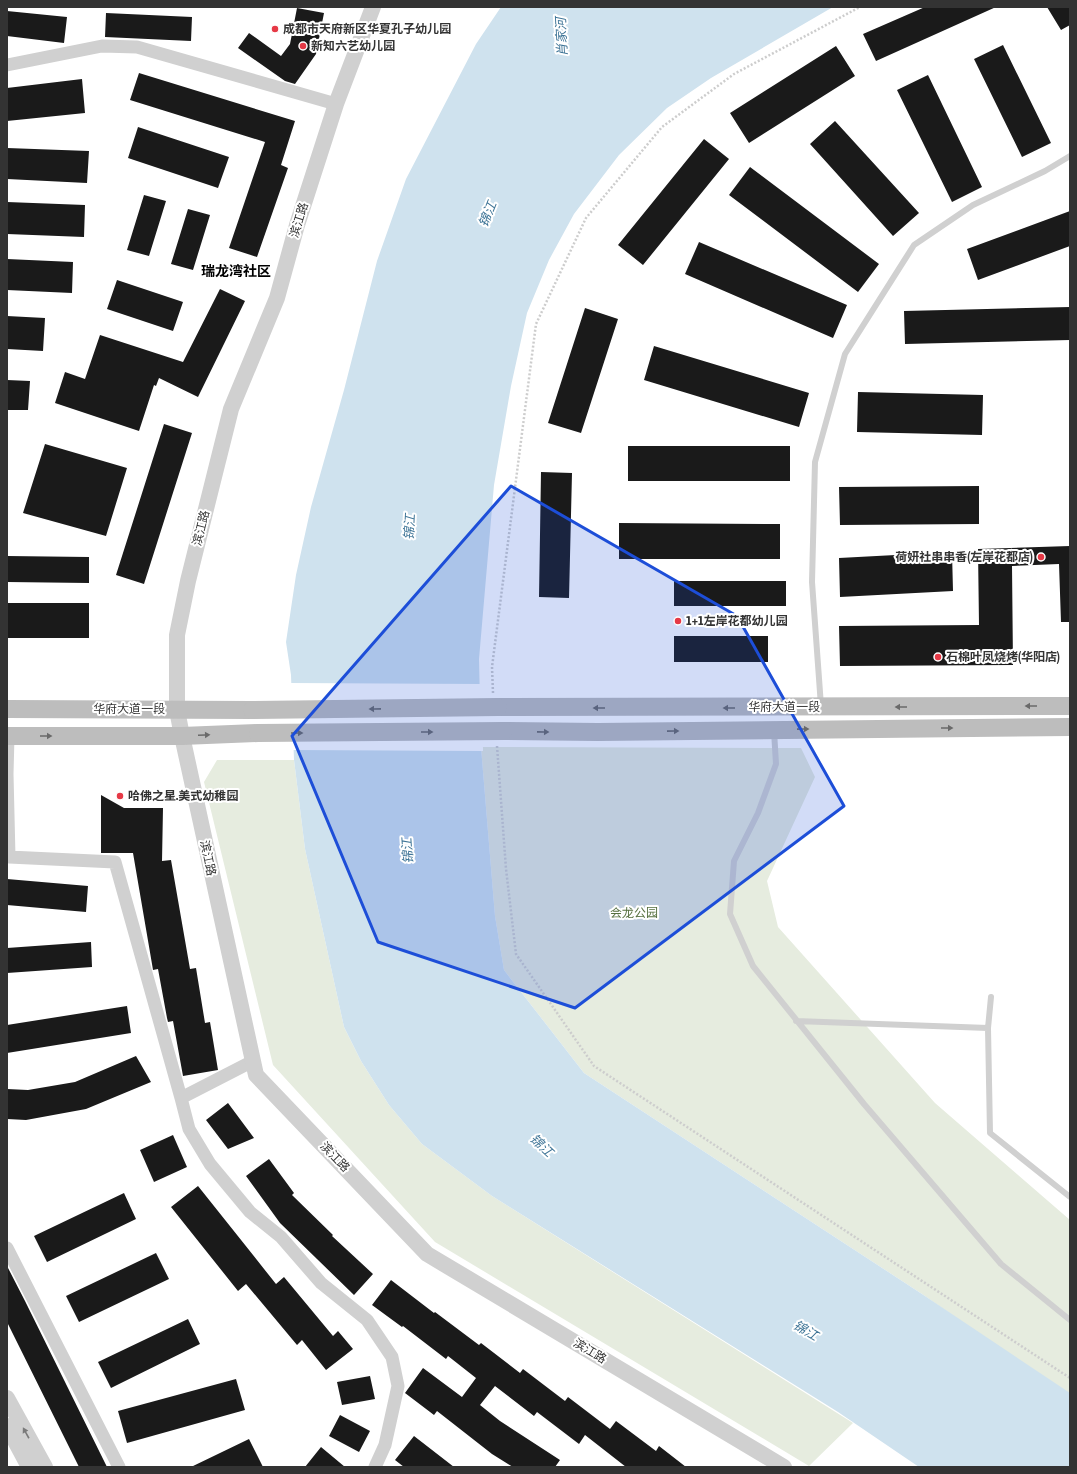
<svg xmlns="http://www.w3.org/2000/svg" width="1077" height="1474" viewBox="0 0 1077 1474" font-family="'Asap Condensed','Noto Sans SC',sans-serif">
	<style>
		.green { fill: #e6ecdf }
		.water { fill: #cfe2ee }
		.pier { fill: #fff }
		.building { fill: #1a1a1a }
		.lines { fill: none; stroke-linecap: round; stroke-linejoin: round }
		.path { stroke: #cdcdcd; stroke-width: 2.5; stroke-dasharray: 2 2; stroke-linecap: butt }
		.service { stroke: #d0d0d0; stroke-width: 6 }
		.minor { stroke: #d0d0d0; stroke-width: 13 }
		.tertiary { stroke: #d0d0d0; stroke-width: 16 }
		.secondary { stroke: #bdbdbd; stroke-width: 18 }
		.secondary-bridge { stroke: #bdbdbd; stroke-width: 18 }
		.oneway { fill: #6a6a6a }
		.oneway2 { fill: #7a7a7a }
		.marked { fill: #1d4ed8; fill-opacity: 0.2; stroke: #1d4ed8; stroke-width: 3; stroke-linejoin: round }
		.poi-dot { fill: #e63946; stroke: #fff; stroke-width: 1.5 }
		.labels { text-anchor: middle; stroke-width: 4; stroke-linejoin: round; paint-order: stroke }
		.poi-label { font-size: 12px; font-weight: bold; fill: #333; stroke: #fff; text-anchor: start }
		.street-label { font-size: 12px; fill: #333; stroke: #fff }
		.park-label { font-size: 12px; fill: #56703f; stroke: #fff }
		.water-label { font-size: 13px; font-style: italic; fill: #3f7597; stroke: #fff }
		.quarter-label { font-size: 14px; font-weight: bold; fill: #000; stroke: #fff }
	</style>
	<rect width="100%" height="100%" fill="#fff"/>
	<!-- green -->
	<path class="green" d="M481,747L801,748L815,777L767,881L778,927L935,1103L1070,1220V1397L922,1294L584,1073L504,970L495,916Z
		M217,760H294L305,849L344,1027L361,1061L389,1105L422,1144L492,1196L853,1423L809,1466L435,1242L273,1065L204,782Z"/>
	<!-- water -->
	<path class="water" d="M501,7H833L711,78L667,108L619,155L574,214L549,260L527,313L511,386L494,485L479,659L481,747L495,916L504,970L584,1073L922,1294L1070,1393V1467H919L838,1412L492,1196L422,1144L389,1105L361,1061L344,1027L305,849L294,760L291,675L286,642L296,575L311,507L344,390L377,261L406,179L476,44Z"/>
	<!-- pier -->
	<path class="pier" d="M289,683L482,684L483,751L291,750Z"/>
	<!-- building -->
	<path class="building" d="M925,7H996L876,61L863,34Z
		M1047,7H1070V25L1061,30Z
		M297,8L324,13L316,54L295,84L285,81L238,48L249,33L281,56L290,44Z
		M7,11L67,17L64,43L7,36Z
		M106,13L192,17L191,41L105,37Z
		M1003,45L1051,143L1022,157L974,59Z
		M836,46L855,76L749,143L730,113Z
		M139,73L295,121L281,165L288,168L257,257L229,248L265,142L130,100Z
		M928,75L982,187L952,202L897,90Z
		M82,79L85,113L7,121V88Z
		M835,121L919,213L893,236L810,144Z
		M138,127L229,157L218,188L128,158Z
		M704,139L729,159L643,265L618,245Z
		M7,148L89,151L87,183L7,179Z
		M750,167L879,264L858,292L729,195Z
		M144,195L166,201L149,256L127,250Z
		M7,202L85,205L84,237L7,234Z
		M188,209L210,215L193,270L171,264Z
		M1070,211V246L978,280L967,249Z
		M699,242L847,305L833,338L685,274Z
		M7,259L73,262L72,293L7,290Z
		M117,280L183,302L173,331L107,309Z
		M220,289L245,301L198,397L159,378L156,386L154,385L139,431L55,403L65,372L85,379L100,335L183,362Z
		M1070,307V340L905,344L904,311Z
		M585,308L618,319L581,433L548,423Z
		M7,316L45,318L43,351L7,349Z
		M654,346L809,393L799,427L644,380Z
		M7,380L30,381L28,410H7Z
		M858,392L983,395L982,435L857,432Z
		M164,424L192,433L144,584L116,575Z
		M45,444L127,468L106,536L23,513Z
		M628,446H790V481H628Z
		M541,472L572,473L569,598L539,597Z
		M979,486V524L840,525L839,487Z
		M619,523L780,524V559H619Z
		M1070,546V622H1061L1059,564L1012,566L1013,665L840,666L839,626L979,625L978,549Z
		M952,552L953,591L840,597L839,558Z
		M7,556L89,557V583L7,582Z
		M674,581H786V606H674Z
		M7,603H89V638H7Z
		M674,636H768V662H674Z
		M101,795L124,808H163L162,861L171,860L190,969L196,968L205,1023L210,1022L218,1070L183,1076L173,1021L168,1022L167,1018L158,969L153,970L152,964L133,853H101Z
		M7,879L88,886L86,912L7,905Z
		M91,942L92,967L7,973V948Z
		M127,1006L131,1033L7,1053V1025Z
		M136,1056L151,1082L86,1109L26,1120L7,1119V1089L28,1090L75,1082Z
		M228,1103L254,1138L228,1149L206,1120Z
		M173,1135L187,1167L154,1182L140,1150Z
		M269,1159L294,1193L292,1195L333,1235L332,1236L373,1274L354,1295L280,1223L246,1176Z
		M198,1186L276,1284L284,1277L333,1336L338,1331L353,1349L326,1370L302,1340L297,1345L246,1284L238,1291L171,1207Z
		M124,1193L136,1219L47,1262L34,1236Z
		M156,1253L169,1279L79,1322L66,1296Z
		M7,1266L25,1301L107,1467H79L7,1322Z
		M391,1280L434,1313L435,1312L479,1345L481,1343L520,1373L523,1369L565,1401L568,1397L610,1429L616,1421L656,1451L659,1446L686,1467H626L585,1435L579,1444L537,1412L534,1416L495,1386L480,1405L500,1421L560,1460L555,1467H513L492,1454L437,1411L434,1415L405,1393L423,1368L462,1397L476,1378L448,1356L446,1359L403,1326L402,1327L372,1305Z
		M188,1319L200,1344L111,1388L98,1362Z
		M370,1376L375,1399L342,1405L337,1382Z
		M236,1379L245,1410L127,1443L118,1411Z
		M340,1415L370,1431L359,1452L329,1436Z
		M414,1436L454,1467H404L395,1460Z
		M249,1439L263,1467H191Z
		M321,1447L345,1467H305Z"/>
	<g class="lines">
		<!-- path -->
		<path class="path" d="M493,693L492,667L536,324L586,218L662,127L734,74L860,7
			M497,746L506,869L516,954L594,1066L1070,1378"/>
		<!-- service -->
		<path class="service" d="M821,706L812,582L815,462L845,354L914,245L973,205L1045,171L1070,156
			M774,731L776,764L758,813L734,861L730,914L753,966L864,1104L1001,1264L1070,1320
			M991,997L988,1028L990,1133L1070,1197
			M796,1021L988,1028"/>
		<!-- minor -->
		<path class="minor" d="M7,65L102,46L137,47L336,104
			M7,774L9,857L115,862L181,1098L253,1061
			M7,774L8,736
			M181,1098L189,1129L210,1164L250,1212L281,1237L321,1283L367,1320L392,1357L398,1386L385,1445L375,1467
			M7,1248L119,1467"/>
		<!-- tertiary -->
		<path class="tertiary" d="M373,7L336,104L297,225L277,298L231,409L188,581L177,635V710L182,736L256,1075L427,1254L784,1467
			M7,1398L45,1467
			M7,1426L29,1467"/>
		<!-- secondary -->
		<path class="secondary" d="M498,707L1070,706
			M7,709L252,710
			M504,731L598,732L1070,727
			M7,736H182L258,733"/>
		<!-- secondary-bridge -->
		<path class="secondary-bridge" d="M252,710L498,707
			M258,733L504,731"/>
	</g>
	<!-- one-way arrows -->
	<defs><path id="oneway-solid" d="M-6-.8H1V-3.2L6.5 0L1 3.2V.8H-6Z"/></defs>
	<g class="oneway">
		<use href="#oneway-solid" transform="translate(1031 706) rotate(180)"/>
		<use href="#oneway-solid" transform="translate(901 707) rotate(180)"/>
		<use href="#oneway-solid" transform="translate(599 708) rotate(-180)"/>
		<use href="#oneway-solid" transform="translate(729 708) rotate(180)"/>
		<use href="#oneway-solid" transform="translate(375 709) rotate(179)"/>
		<use href="#oneway-solid" transform="translate(947 728)"/>
		<use href="#oneway-solid" transform="translate(803 729) rotate(-1)"/>
		<use href="#oneway-solid" transform="translate(673 731) rotate(-1)"/>
		<use href="#oneway-solid" transform="translate(427 732)"/>
		<use href="#oneway-solid" transform="translate(543 732) rotate(1)"/>
		<use href="#oneway-solid" transform="translate(297 733)"/>
		<use href="#oneway-solid" transform="translate(204 735) rotate(-2)"/>
		<use href="#oneway-solid" transform="translate(46 736)"/>
	</g>
	<use class="oneway2" href="#oneway-solid" transform="translate(26 1433) rotate(-119)"/>
	<!-- marked area -->
	<path class="marked" d="M511,486L737,616L844,806L575,1008L378,942L292,736Z"/>
	<!-- markers -->
	<g class="poi-dot">
		<circle cx="275" cy="29" r="4"/>
		<circle cx="303" cy="46" r="4"/>
		<circle cx="1041" cy="557" r="4"/>
		<circle cx="678" cy="621" r="4"/>
		<circle cx="938" cy="657" r="4"/>
		<circle cx="120" cy="796" r="4"/>
	</g>
	<g class="labels">
		<!-- poi labels -->
		<g class="poi-label">
			<text x="283" y="33">成都市天府新区华夏孔子幼儿园</text>
			<text x="311" y="50">新知六艺幼儿园</text>
			<text x="1033" y="561" text-anchor="end">荷妍社串串香(左岸花都店)</text>
			<text x="686" y="625">1+1左岸花都幼儿园</text>
			<text x="946" y="661">石棉叶凤烧烤(华阳店)</text>
			<text x="128" y="800">哈佛之星.美式幼稚园</text>
		</g>
		<!-- street labels -->
		<g class="street-label">
			<text transform="translate(299 220) rotate(-73)" y="4">滨江路</text>
			<text transform="translate(201 528) rotate(-76)" y="4">滨江路</text>
			<text x="784" y="711">华府大道一段</text>
			<text x="129" y="713">华府大道一段</text>
			<text transform="translate(208 858) rotate(78)" y="4">滨江路</text>
			<text transform="translate(335 1157) rotate(46)" y="4">滨江路</text>
			<text transform="translate(590 1351) rotate(31)" y="4">滨江路</text>
		</g>
		<!-- park labels -->
		<g class="park-label">
			<text x="634" y="917">会龙公园</text>
		</g>
		<!-- water labels -->
		<g class="water-label">
			<text transform="translate(561 37) rotate(-93)" y="5">肖家河</text>
			<text transform="translate(487 214) rotate(-68)" y="5">锦江</text>
			<text transform="translate(409 527) rotate(-87)" y="5">锦江</text>
			<text transform="translate(407 851) rotate(-94)" y="5">锦江</text>
			<text transform="translate(542 1145) rotate(43)" y="5">锦江</text>
			<text transform="translate(806 1330) rotate(30)" y="5">锦江</text>
		</g>
		<!-- quarter labels -->
		<g class="quarter-label">
			<text x="236" y="276">瑞龙湾社区</text>
		</g>
	</g>
	<!-- border -->
	<rect width="1077" height="1474" fill="none" stroke="#333333" stroke-width="16"/>
</svg>
